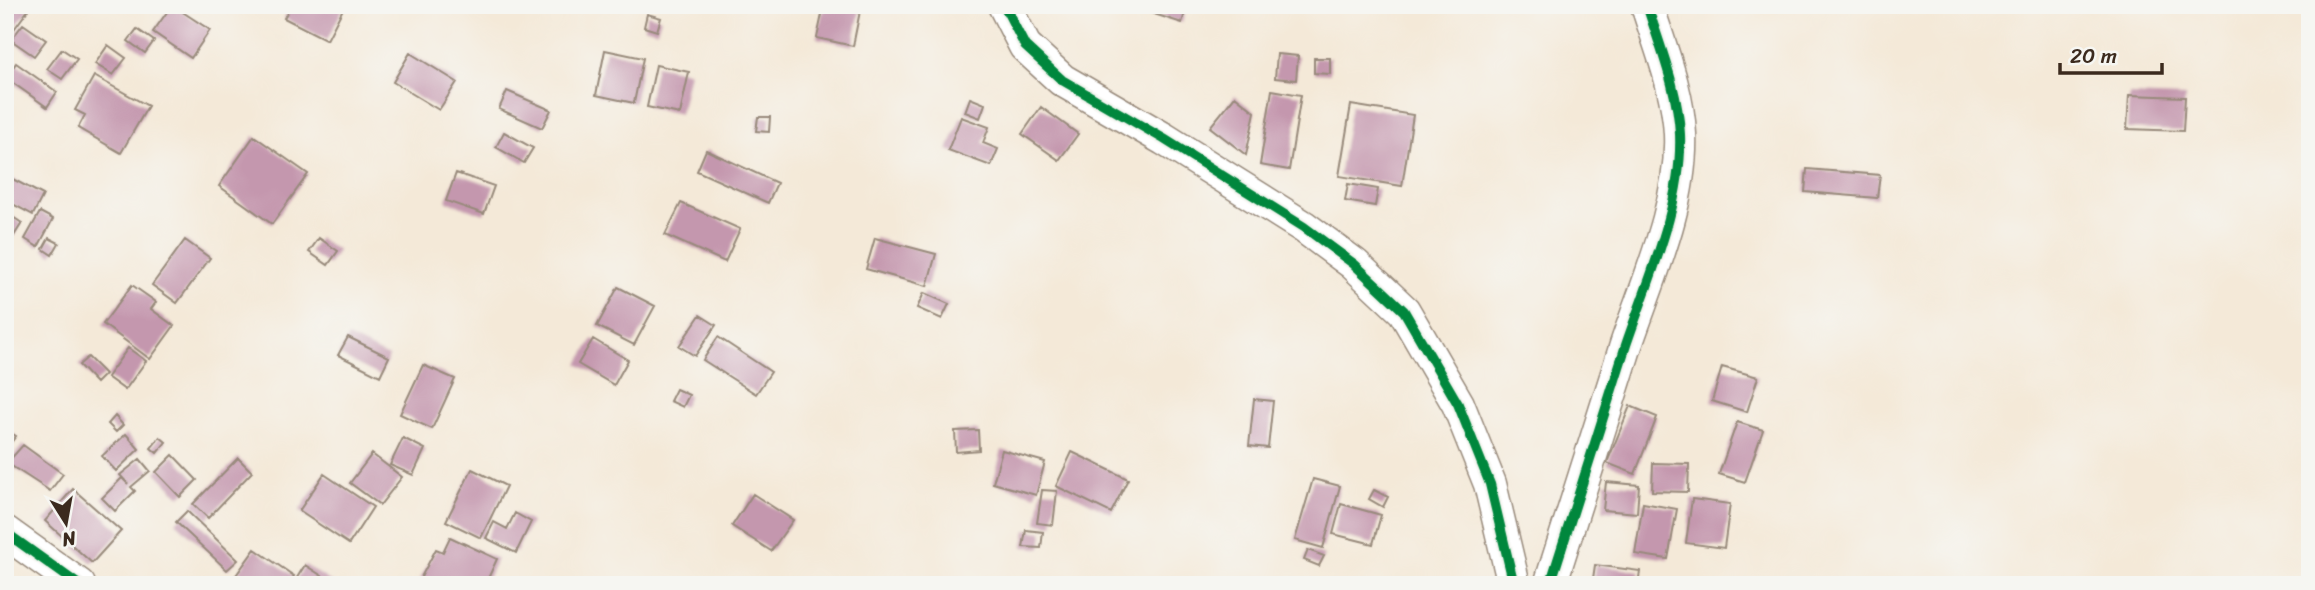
<svg xmlns="http://www.w3.org/2000/svg" width="2315" height="590" viewBox="0 0 2315 590" font-family="Sriracha,sans-serif">
	<style>
		.building { fill: #c497ae }
		.lines { fill: none; stroke-linecap: round; stroke-linejoin: round }
		.minor-casing { stroke: #988a7b; stroke-width: 35 }
		.minor { stroke: #fff; stroke-width: 32 }
		.cycleway-casing { stroke: #f6f6f2; stroke-width: 15 }
		.cycleway { stroke: #00873e; stroke-width: 10 }
	</style>
	<rect width="100%" height="100%" fill="#f6f6f2"/>
	<filter id="ink" filterUnits="userSpaceOnUse"><feTurbulence type="fractalNoise" baseFrequency=".0143" numOctaves="2"/><feDisplacementMap in="SourceGraphic" scale="14" xChannelSelector="R" yChannelSelector="G"/><feConvolveMatrix kernelMatrix="1 2 1 2 8 2 1 2 1" color-interpolation-filters="sRGB"/></filter>
	<filter id="wash" filterUnits="userSpaceOnUse"><feTurbulence type="fractalNoise" baseFrequency=".00686" numOctaves="4" result="noise"/><feDisplacementMap in="SourceGraphic" scale="28" xChannelSelector="R" yChannelSelector="G"/><feGaussianBlur stdDeviation="1.57" result="paint"/><feColorMatrix in="noise" values="0 0 0 0 0 0 0 0 0 0 0 0 0 0 0 0 0 1.4 0 .05"/><feComposite in="paint" operator="in"/></filter>
	<g filter="url(#wash)">
		<rect width="100%" height="100%" fill="#f4e9d8"/>
		<g id="blocks">
			<!-- building -->
			<path class="building" d="M5,5H21L28,10L12,32L5,28Z
				M172,5L210,30L191,58L153,32Z
				M291,5H345L327,40L284,18Z
				M824,5L860,11L853,46L817,38Z
				M1150,5H1174L1186,9L1182,23L1148,12Z
				M647,14L661,18L657,31L644,27Z
				M23,24L46,40L34,56L11,40Z
				M137,29L154,41L145,53L128,41Z
				M108,45L126,58L113,75L95,64Z
				M62,49L77,59L62,79L47,69Z
				M605,50L643,58L634,103L596,95Z
				M410,53L457,82L439,110L393,82Z
				M1277,54L1298,56L1296,80L1275,78Z
				M1314,58H1330V74L1314,73Z
				M16,63L57,92L47,107L6,78Z
				M656,65L689,72L680,114L647,107Z
				M94,76L148,106L121,153L78,128L85,115L75,110Z
				M1272,90L1301,95L1289,170L1260,165Z
				M507,91L551,110L542,128L499,109Z
				M2129,95L2185,97L2183,131L2127,129Z
				M1235,96L1255,112L1246,155L1210,127Z
				M970,98L985,104L980,118L965,112Z
				M1351,105L1413,115L1402,186L1339,176Z
				M1041,107L1078,134L1059,160L1022,134Z
				M758,117H770L769,132L756,131Z
				M961,117L989,127L983,143L998,149L991,166L948,150Z
				M504,132L533,148L524,163L496,147Z
				M254,136L308,174L272,224L219,186Z
				M706,150L777,183L768,203L697,171Z
				M1807,169L1880,175L1877,198L1805,192Z
				M456,173L494,186L484,214L446,201Z
				M5,175L43,195L33,215L5,200Z
				M1348,184L1378,189L1375,206L1345,201Z
				M681,203L740,229L725,262L665,235Z
				M5,212L22,223L5,250Z
				M40,212L53,219L38,247L25,239Z
				M49,238L59,243L52,255L43,249Z
				M319,238L338,251L328,265L309,252Z
				M875,238L936,254L927,286L866,269Z
				M185,240L210,258L177,303L152,285Z
				M132,285L156,302L151,309L174,326L150,359L103,324Z
				M618,287L655,306L634,345L597,326Z
				M924,293L949,304L942,319L917,308Z
				M700,315L716,325L695,356L679,346Z
				M348,337L389,357L380,376L338,355Z
				M718,337L771,372L756,394L703,360Z
				M593,339L628,360L614,385L578,364Z
				M128,348L146,361L125,390L107,377Z
				M88,357L105,374L96,383L79,365Z
				M423,365L455,379L432,429L400,414Z
				M1722,367L1758,377L1747,412L1712,401Z
				M676,389L689,395L683,407L670,401Z
				M1254,399L1273,401L1268,448L1249,446Z
				M1630,406L1657,417L1635,474L1607,463Z
				M115,416L123,425L116,432L108,424Z
				M1737,422L1763,430L1745,482L1719,474Z
				M5,429L16,436L10,444L5,441Z
				M978,430L979,450L956,452L955,431Z
				M126,434L139,449L116,471L102,456Z
				M160,437L166,442L157,453L151,448Z
				M403,438L425,449L413,475L390,465Z
				M23,445L63,474L50,491L7,463Z
				M1002,450L1045,462L1036,495L993,483Z
				M1072,452L1128,479L1111,513L1056,486Z
				M372,454L402,477L380,505L350,483Z
				M173,455L197,480L180,497L156,472Z
				M238,458L252,472L208,518L193,504Z
				M140,459L150,471L131,487L135,491L115,511L102,498L122,478L128,484L120,475Z
				M1653,463L1689,464L1688,492L1652,491Z
				M472,469L506,486L481,538L446,521Z
				M324,474L373,507L349,544L299,511Z
				M1313,479L1340,486L1323,548L1295,540Z
				M1606,482L1639,485L1637,513L1603,510Z
				M73,489L121,531L92,563L45,521Z
				M1042,490L1057,491L1053,525L1037,523Z
				M1374,490L1388,497L1383,507L1369,499Z
				M753,494L793,520L771,551L732,526Z
				M1692,499L1730,504L1724,548L1686,543Z
				M1643,503L1677,509L1668,559L1635,554Z
				M1341,504L1381,515L1373,544L1333,534Z
				M187,511L238,560L227,570L176,522Z
				M515,513L531,522L516,553L486,538L494,522L507,529Z
				M1026,530L1043,532L1041,548L1023,547Z
				M450,537L497,559L485,585H427L428,582L420,579L436,549L443,552Z
				M255,549L294,576L288,585H229Z
				M1308,550L1324,556L1319,566L1304,560Z
				M305,565L336,585L293,584Z
				M1595,565L1640,571L1638,585H1592Z"/>
		</g>
	</g>
	<g filter="url(#ink)">
		<use href="#blocks" fill-opacity="0" stroke="#988a7b" stroke-width="2"/>
		<g class="lines">
			<defs>
				<path id="minor" d="M1004,5L1025,46L1062,80L1164,139L1304,227L1354,264L1404,311L1458,404L1490,484L1514,585
					M5,532L79,585
					M1550,585C1575,505 1600,425 1626,345C1648,280 1683,204 1680,134C1678,90 1660,47 1647,5"/>
			</defs>
			<!-- minor casing -->
			<use href="#minor" class="minor-casing"/>
			<!-- minor -->
			<use href="#minor" class="minor"/>
			<defs>
				<path id="cycleway" d="M1004,5L1025,46L1062,80L1164,139L1304,227L1354,264L1404,311L1458,404L1490,484L1514,585
					M5,532L79,585
					M1550,585C1575,505 1600,425 1626,345C1648,280 1683,204 1680,134C1678,90 1660,47 1647,5"/>
			</defs>
			<!-- cycleway casing -->
			<use href="#cycleway" class="cycleway-casing"/>
			<!-- cycleway -->
			<use href="#cycleway" class="cycleway"/>
		</g>
	</g>
	<!-- margin -->
	<rect width="2315" height="590" fill="none" stroke="#f6f6f2" stroke-width="28"/>
	<!-- north arrow -->
	<g transform="translate(66 523) rotate(169)" stroke="#f6f6f2" stroke-width="5" paint-order="stroke">
	<path d="M0-5L12 26L0 18L-12 26Z" fill="#3b2a1e"/>
	<text y="-10" font-size="19" font-weight="bold" text-anchor="middle" fill="#3b2a1e">N</text>
	</g>
	<!-- scale -->
	<path d="M2060 63v10h102v-10" fill="none" stroke="#3b2a1e" stroke-width="3.5"/>
	<text x="2070" y="63" font-size="21" fill="#3b2a1e" stroke="#f6f6f2" stroke-width="5" paint-order="stroke">20 m</text>
</svg>
